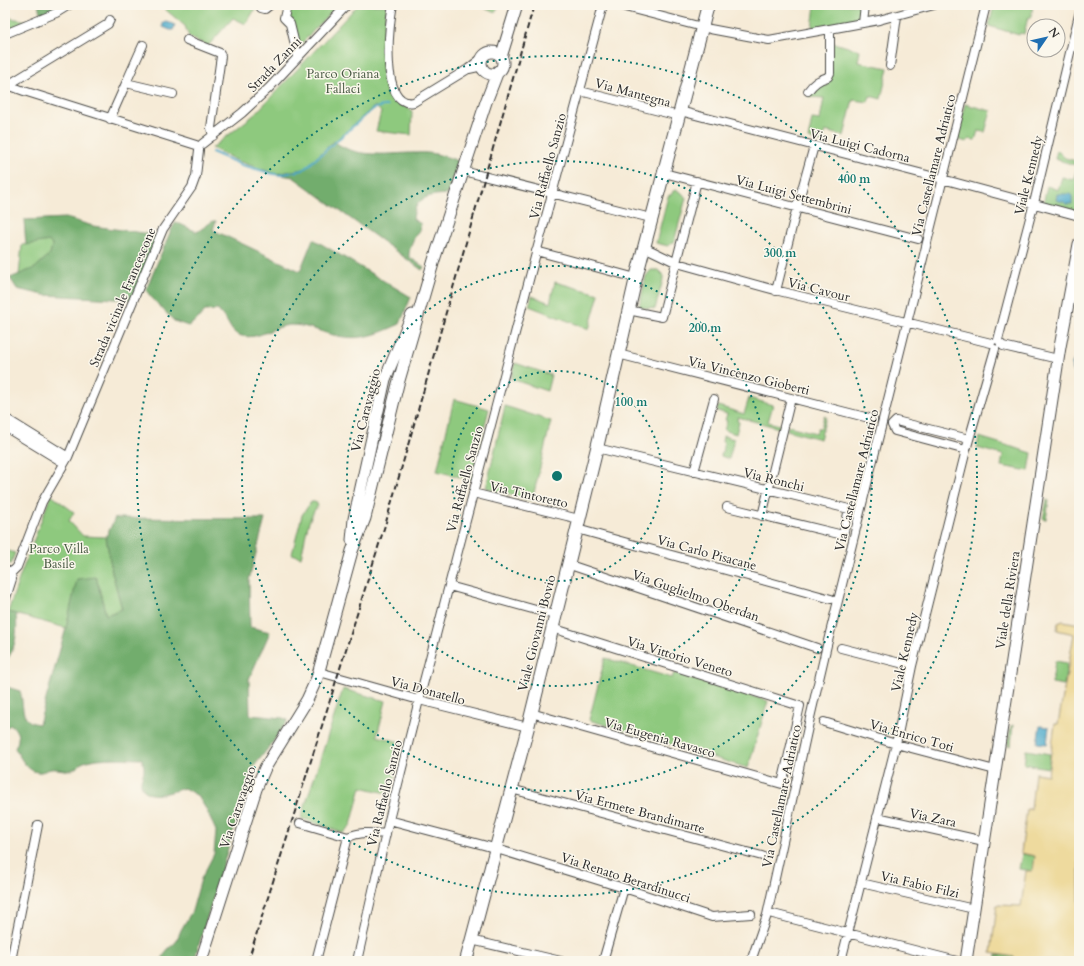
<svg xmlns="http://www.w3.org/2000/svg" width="1084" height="966" viewBox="0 0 1084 966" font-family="Cardo,serif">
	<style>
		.green { fill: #8ec97e; stroke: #5c7a54 }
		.forest { fill: #72ad6d; stroke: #4e6c4c }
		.sand { fill: #eeda9e; stroke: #8c8264 }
		.water { fill: #4daacb; stroke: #3c6a7b }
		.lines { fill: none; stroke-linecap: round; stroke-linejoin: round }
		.stream { stroke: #4daacb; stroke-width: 2 }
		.minor-casing { stroke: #494845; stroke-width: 10 }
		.tertiary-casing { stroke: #494845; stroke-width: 13 }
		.secondary-casing { stroke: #494845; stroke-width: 14 }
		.minor { stroke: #fff; stroke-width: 8 }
		.tertiary { stroke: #fff; stroke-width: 11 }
		.secondary { stroke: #fff; stroke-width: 12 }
		.rail { stroke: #2b2b2b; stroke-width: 2; stroke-dasharray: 6 3; stroke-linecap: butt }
		.ring { fill: none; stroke: #0f766e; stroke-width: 2; stroke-dasharray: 2 4 }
		.labels { text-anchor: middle; stroke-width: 3; stroke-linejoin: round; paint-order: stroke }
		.street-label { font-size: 13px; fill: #2b2b2b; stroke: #fbf7ec }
		.park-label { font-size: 13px; fill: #495a44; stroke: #fbf7ec }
		.centre { fill: #0f766e; stroke: #fbf7ec; stroke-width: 2 }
		.ring-label { font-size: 12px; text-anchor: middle; font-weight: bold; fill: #0f766e; stroke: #fbf7ec; stroke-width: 3; stroke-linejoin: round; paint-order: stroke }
	</style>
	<rect width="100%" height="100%" fill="#fbf7ec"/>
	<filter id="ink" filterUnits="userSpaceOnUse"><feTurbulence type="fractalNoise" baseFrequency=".025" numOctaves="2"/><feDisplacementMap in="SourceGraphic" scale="8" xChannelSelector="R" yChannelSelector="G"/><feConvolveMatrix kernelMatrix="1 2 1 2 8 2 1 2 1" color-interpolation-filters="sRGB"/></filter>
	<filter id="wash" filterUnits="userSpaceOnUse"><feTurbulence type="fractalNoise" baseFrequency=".012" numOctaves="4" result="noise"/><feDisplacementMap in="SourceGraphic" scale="16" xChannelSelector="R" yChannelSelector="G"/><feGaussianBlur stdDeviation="0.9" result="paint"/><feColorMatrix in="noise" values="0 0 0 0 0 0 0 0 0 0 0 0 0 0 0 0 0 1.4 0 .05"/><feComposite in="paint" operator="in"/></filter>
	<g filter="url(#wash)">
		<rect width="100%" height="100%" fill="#f6ebd7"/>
		<!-- green -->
		<path class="green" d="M160,5H256L257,6L246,24L233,18L208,46L189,37L185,26Z
			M290,5H338L299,46L287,15Z
			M358,5H387C384,36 378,70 392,99C398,105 408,105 412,112L411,135L376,131L381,112L375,106L304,169L276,174L238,161L212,148L255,114Z
			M478,5H499L495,13Z
			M815,5H860L859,22L812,29Z
			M994,5H1033L1031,17H1028L1024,34L1020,33L1019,35L989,26Z
			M5,17L27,21L5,32Z
			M833,43L860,50L858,62L888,68L881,99L870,96L868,102L853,100L844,136L825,131L822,142L808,139L812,119L820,120L824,98L809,97L811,90L826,80Z
			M965,104L991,111L985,132L978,131L975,140L969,139L967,142L956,139Z
			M1057,150L1065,158L1079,162V214L1043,204L1047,186L1058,190L1062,177L1073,180L1078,166L1055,159Z
			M676,190L682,193L686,198L674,242L668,246L656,243L668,196L672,194L673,191Z
			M49,241L52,245L50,254L35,268L19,275L22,245Z
			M651,270H658L664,276L655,309L639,307L646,276Z
			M555,282L599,294L589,329L529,306L532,296L550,303Z
			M515,363L551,375L547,391L511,379Z
			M749,398L773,405L768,422L780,425L779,428L738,417L737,421L739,422L736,434L724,430L727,421L725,420L727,414L717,411L718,406L744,414Z
			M454,399L489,409L471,480L437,471Z
			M505,406L551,421L532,501L486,488Z
			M824,416L826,417L820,439L787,430L788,426L816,433L818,428H821Z
			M723,436L734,439L729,459L721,456L724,443L722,442Z
			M979,437L1032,453L1029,471L1001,466L1003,455L977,448Z
			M51,495L74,512L69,521L83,536L106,537L112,572L122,609L106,615L96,577L77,580L66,628L8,612L20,576Z
			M1047,500L1049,501L1046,519L1045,520L1043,518Z
			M311,502H316L318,506C307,516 305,542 301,557L292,554L302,515Z
			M5,550L15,553L11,564L5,563Z
			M605,658L672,678L674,673L768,701L748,768L589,720Z
			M1055,661L1067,663L1064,685L1052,683Z
			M343,689L386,701L377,736L404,743L390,794L361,787L351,825L343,833L301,818Z
			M1013,725L1011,745L1009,746L1008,744L1011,726Z
			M1026,750L1050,754L1048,768L1024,764Z
			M1022,854L1035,856L1033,871L1019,869Z
			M997,955L1014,957L1013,961H996Z"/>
		<!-- forest -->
		<path class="forest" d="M38,5H69L42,19Z
			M334,141C358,162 399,151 428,153C439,154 448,157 458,161L448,194C428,195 415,197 413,219L421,224L419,231C414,236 408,250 409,257L424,267L422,270L293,177L276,174L304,169Z
			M66,218L93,226L158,235L133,300L44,295L17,289L10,278L35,268L50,254L52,245L49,241L26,245L24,220Z
			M213,221H216L213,230L300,271L313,239L411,297L400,324C372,337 356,342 326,333C314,329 303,325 290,325C274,326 259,340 242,336C232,334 231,327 226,320C223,316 220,313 218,310L205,311L197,320L188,326L174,321L151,297L146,290L171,230L176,222L197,232Z
			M115,518L265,519L249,580L250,627L270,632L249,679L250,715L283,718L288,720L273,742L252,769L194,961H161L167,950L176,942L181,930L192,911L201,879L214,854L216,831L206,809L198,796L184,788C173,791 146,803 141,784C140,779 144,774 144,769C144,766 143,762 142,759C125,759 101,756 84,762C80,763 78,767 74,769C69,772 61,769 56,769C50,768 46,771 41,772C28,774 20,757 15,748C20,739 19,734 13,726L10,725L5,730V687H7L20,691C25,705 18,722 39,724L66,628L77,579L96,577L106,615L122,609L112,572L106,537Z
			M8,612L16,614C18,630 16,650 5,662V626Z"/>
		<!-- sand -->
		<path class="sand" d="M1063,621L1079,624V961H1015V957L991,953L997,905L1021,906L1026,871H1033L1035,856L1021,853L1027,809H1031L1035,773L1048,775L1055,724H1058L1074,634L1057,630L1058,623Z"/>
		<!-- water -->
		<path class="water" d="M166,22L174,24L175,26L173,30H170L163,27V23Z
			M1057,194H1070L1072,196V204H1066L1064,202L1056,200Z
			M1079,356V373L1077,377C1069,371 1070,361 1079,356Z
			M1040,726L1049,727L1047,744L1037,743Z"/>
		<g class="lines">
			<!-- stream -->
			<path class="stream" d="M212,152L242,165L270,173L279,175L303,170L373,109L383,106H388"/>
		</g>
	</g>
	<g filter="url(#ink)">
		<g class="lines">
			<defs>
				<path id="minor" d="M259,5L261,8L265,9L270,5
					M287,5L284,18L290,24L298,57
					M393,5C389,23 379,109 414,102L468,69L483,57
					M617,5L710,29L769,40L879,20L934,5
					M863,23L865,5
					M5,34L56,13L69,5
					M187,40L220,53L221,56L211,128L213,136
					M143,45L126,83L173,94
					M890,66L897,16
					M469,69L478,67L483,69
					M5,84L24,91L196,145
					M8,85L108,24L110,20
					M580,91L679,116
					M808,91C814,83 818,80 828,77L830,73V29
					M680,111L931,176L1079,216
					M110,119L126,83
					M202,144L242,113L269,88L347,5
					M463,171L651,218
					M664,173L918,239
					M644,247L677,263L775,290L991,343
					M536,251L636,278
					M776,291L797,207L814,146
					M628,310L662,317L697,181
					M998,340L1035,199L1079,15
					M1001,344L1003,346L1058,359
					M618,354L873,419
					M5,418L68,457
					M5,427L64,463
					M597,448L849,509L843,535L727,507
					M966,450L895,431L892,425L896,421L969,439
					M694,472L714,399
					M473,493L579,519
					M762,516L791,398
					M577,529L831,599
					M567,564L817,648
					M5,569L10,572L12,579L5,601
					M11,573L17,567L42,502L68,457L163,229L192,187L196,176L199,150
					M449,586L554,615
					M841,648L912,666
					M319,671L323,673L419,700L528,727
					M531,713L782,784L800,706L552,628
					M824,722L896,744L995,770
					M511,789L762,856
					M877,817L984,841
					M389,820L487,846L624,888L712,917L751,914
					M300,823L348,837C361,831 372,833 386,834
					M861,883L974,909
					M773,914L957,961
					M471,940L561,961
					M11,961L38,825
					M316,961L348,837
					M357,961L389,820L419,700L535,257L603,5
					M603,961L624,888
					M751,961L767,915L810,718L827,645L986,5
					M841,961L896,744L912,666L966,450L995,349"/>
				<path id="tertiary" d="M481 63a11 11 0 1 1 22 0a11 11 0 1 1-22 0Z
					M501,57L517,5
					M352,540L354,519L385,379L412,315
					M201,961L256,789L265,768L307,700L317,678L352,551L365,518L398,384L434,260L486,102L498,71
					M966,961L1060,347L1079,244"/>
				<path id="secondary" d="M466,961L528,727L597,448L636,278L708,5"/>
			</defs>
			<!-- minor casing -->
			<use href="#minor" class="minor-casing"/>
			<!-- tertiary casing -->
			<use href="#tertiary" class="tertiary-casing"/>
			<!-- secondary casing -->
			<use href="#secondary" class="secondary-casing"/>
			<!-- minor -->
			<use href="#minor" class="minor"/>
			<!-- tertiary -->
			<use href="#tertiary" class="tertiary"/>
			<!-- secondary -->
			<use href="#secondary" class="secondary"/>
			<!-- rail -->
			<path class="rail" d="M248,961L386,522L534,5"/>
		</g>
	</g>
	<!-- distance rings -->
	<g class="ring">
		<circle cx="557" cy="476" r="105"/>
		<circle cx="557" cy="476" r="210"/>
		<circle cx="557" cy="476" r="315"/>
		<circle cx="557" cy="476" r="420"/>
	</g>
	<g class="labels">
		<!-- street labels -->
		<g class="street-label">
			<text transform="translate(274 64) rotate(-46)" y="5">Strada Zanni</text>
			<text transform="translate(633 92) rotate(15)" y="5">Via Mantegna</text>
			<text transform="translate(860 145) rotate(14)" y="5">Via Luigi Cadorna</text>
			<text transform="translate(933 165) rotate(-76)" y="5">Via Castellamare Adriatico</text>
			<text transform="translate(547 166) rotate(-75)" y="5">Via Raffaello Sanzio</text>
			<text transform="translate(1028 175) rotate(-76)" y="5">Viale Kennedy</text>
			<text transform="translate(794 194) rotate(15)" y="5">Via Luigi Settembrini</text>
			<text transform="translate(819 289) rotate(14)" y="5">Via Cavour</text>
			<text transform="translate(122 297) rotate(-67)" y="5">Strada vicinale Francescone</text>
			<text transform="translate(749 375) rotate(14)" y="5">Via Vincenzo Gioberti</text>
			<text transform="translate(365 410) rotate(-76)" y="5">Via Caravaggio</text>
			<text transform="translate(464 479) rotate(-75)" y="5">Via Raffaello Sanzio</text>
			<text transform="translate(774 479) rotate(14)" y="5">Via Ronchi</text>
			<text transform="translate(856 480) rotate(-76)" y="5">Via Castellamare Adriatico</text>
			<text transform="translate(529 494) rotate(13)" y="5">Via Tintoretto</text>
			<text transform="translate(707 552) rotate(15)" y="5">Via Carlo Pisacane</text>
			<text transform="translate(696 595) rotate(19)" y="5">Via Guglielmo Oberdan</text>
			<text transform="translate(1007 600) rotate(-81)" y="5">Viale della Riviera</text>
			<text transform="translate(536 633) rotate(-76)" y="5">Viale Giovanni Bovio</text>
			<text transform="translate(904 652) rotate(-77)" y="5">Viale Kennedy</text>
			<text transform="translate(680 656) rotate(17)" y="5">Via Vittorio Veneto</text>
			<text transform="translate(428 690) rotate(15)" y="5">Via Donatello</text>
			<text transform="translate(912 735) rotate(16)" y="5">Via Enrico Toti</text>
			<text transform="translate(660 737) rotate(16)" y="5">Via Eugenia Ravasco</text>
			<text transform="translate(384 793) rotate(-76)" y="5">Via Raffaello Sanzio</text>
			<text transform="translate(781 796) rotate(-78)" y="5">Via Castellamare Adriatico</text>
			<text transform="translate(237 807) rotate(-71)" y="5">Via Caravaggio</text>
			<text transform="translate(640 811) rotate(15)" y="5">Via Ermete Brandimarte</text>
			<text transform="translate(933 817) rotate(12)" y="5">Via Zara</text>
			<text transform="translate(626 877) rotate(18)" y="5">Via Renato Berardinucci</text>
			<text transform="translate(920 884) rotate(13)" y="5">Via Fabio Filzi</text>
		</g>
		<!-- park labels -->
		<g class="park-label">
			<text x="343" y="78">Parco Oriana<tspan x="343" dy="15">Fallaci</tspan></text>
			<text x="59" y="553">Parco Villa<tspan x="59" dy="15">Basile</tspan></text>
		</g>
	</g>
	<circle cx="557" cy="476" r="6" class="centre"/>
	<g class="ring-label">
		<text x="854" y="183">400 m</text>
		<text x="780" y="257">300 m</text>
		<text x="705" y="332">200 m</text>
		<text x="631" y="406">100 m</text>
	</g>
	<!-- margin -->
	<rect width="1084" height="966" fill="none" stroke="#fbf7ec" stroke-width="20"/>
	<!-- north arrow -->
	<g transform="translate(1046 38) rotate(56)"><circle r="19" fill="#fbf7ec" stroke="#a8a59f"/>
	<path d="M0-3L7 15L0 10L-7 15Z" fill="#1f6fb2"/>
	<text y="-6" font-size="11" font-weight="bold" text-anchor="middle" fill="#2b2b2b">N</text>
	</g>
</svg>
